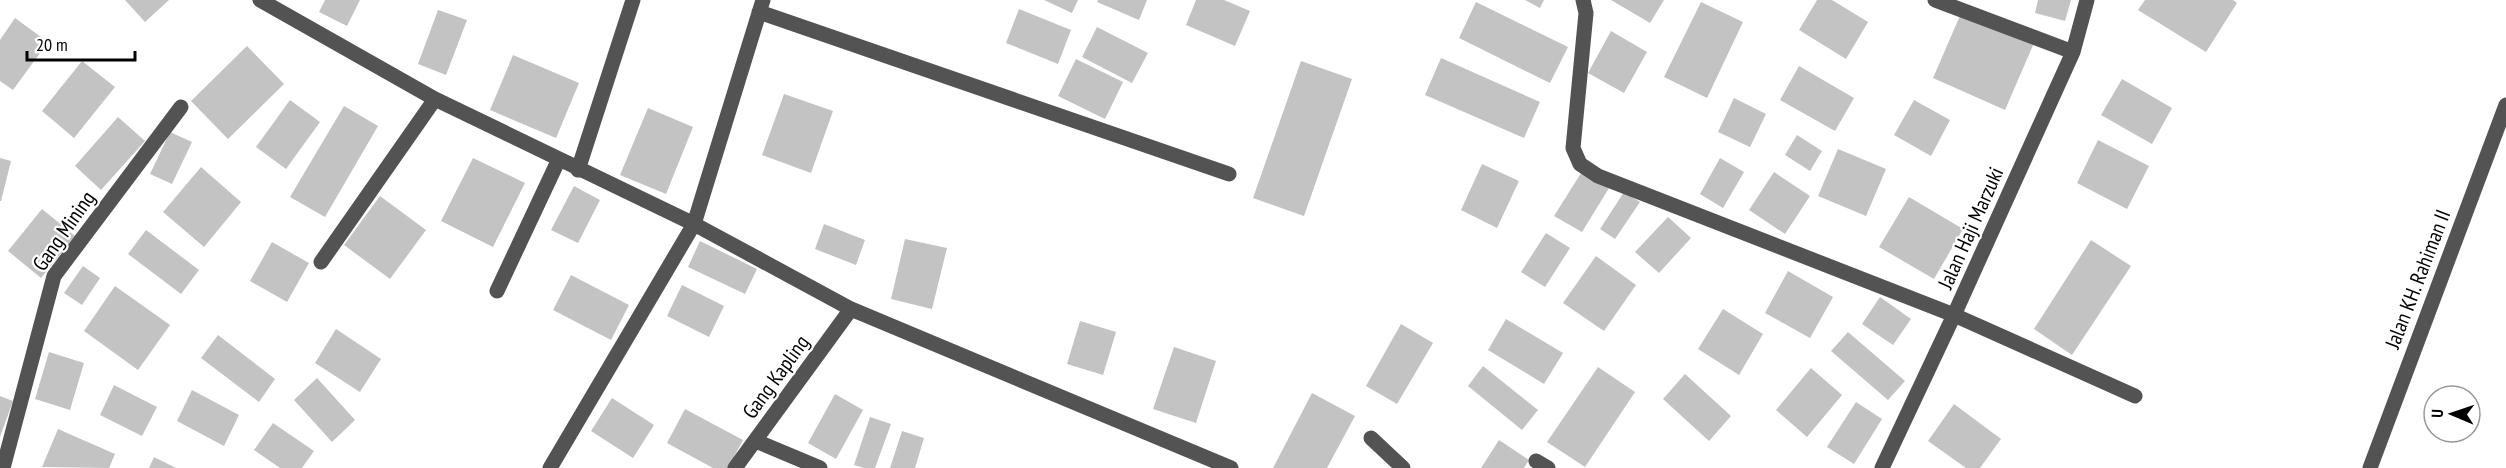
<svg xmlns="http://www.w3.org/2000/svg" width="2506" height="468" viewBox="0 0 2506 468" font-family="'PT Sans Narrow',sans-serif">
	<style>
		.building { fill: #c3c3c3 }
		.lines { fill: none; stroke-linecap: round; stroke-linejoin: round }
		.minor { stroke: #535353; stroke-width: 15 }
		.labels { text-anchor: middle; stroke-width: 4.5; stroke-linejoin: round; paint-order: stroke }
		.street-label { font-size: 21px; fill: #000; stroke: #fff }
	</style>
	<rect width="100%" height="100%" fill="#fff"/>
	<!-- building -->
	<path class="building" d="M125,0H169L145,22Z
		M325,0H360L347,26L319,12Z
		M1044,0H1078L1072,13Z
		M1098,0H1147L1139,20L1097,2Z
		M1196,0H1224L1250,11L1235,46L1186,25Z
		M1525,0H1544L1540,8Z
		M1611,0H1664L1650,23Z
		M1817,0H1832L1868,22L1846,59L1799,30Z
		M2038,0H2071L2065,21L2035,13Z
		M2145,0H2233L2237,3L2206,52L2138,10Z
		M1476,2L1568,47L1550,83L1459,38Z
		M1701,2L1743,22L1707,98L1664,77Z
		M1019,9L1071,30L1058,64L1006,43Z
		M438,10L467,20L446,75L418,64Z
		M1962,11L2034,43L2005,110L1933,78Z
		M15,18L48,42L13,90L0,81V40Z
		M1097,27L1148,53L1132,83L1082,57Z
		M1611,31L1647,52L1624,93L1588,73Z
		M247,46L284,84L228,139L191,101Z
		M513,55L579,83L556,138L490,110Z
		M1441,58L1540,102L1524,138L1425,95Z
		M1076,59L1123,82L1105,119L1058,96Z
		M82,61L115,87L74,138L42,111Z
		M1301,61L1352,79L1304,216L1253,198Z
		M1799,66L1854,98L1835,131L1780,100Z
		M2122,79L2172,108L2152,144L2101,115Z
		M784,94L833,111L811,173L762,155Z
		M1734,98L1766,114L1750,147L1718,132Z
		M290,100L320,122L286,169L256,147Z
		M1914,100L1950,120L1931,156L1894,135Z
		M344,106L378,126L325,217L290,197Z
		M648,108L693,127L666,194L620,175Z
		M118,117L145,141L101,190L75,166Z
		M170,132L192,142L172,184L150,174Z
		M1797,135L1822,151L1810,171L1785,155Z
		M2098,140L2149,166L2127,209L2077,183Z
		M1838,149L1886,169L1866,216L1818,196Z
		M0,158L11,161L1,201H0Z
		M473,158L525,183L493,247L441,221Z
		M1720,158L1744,172L1723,208L1700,194Z
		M1482,164L1519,181L1497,228L1461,210Z
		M201,167L241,202L204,247L163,212Z
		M1583,170L1609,188L1582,232L1554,216Z
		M1774,172L1810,196L1785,234L1749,210Z
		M574,186L600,200L578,243L551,230Z
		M1624,192L1640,202L1615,239L1600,229Z
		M380,196L426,230L390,279L344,245Z
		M1909,197L1963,229L1934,279L1879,247Z
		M42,209L75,236L41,278L8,251Z
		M1668,217L1691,238L1659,273L1635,252Z
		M824,224L865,240L856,265L815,249Z
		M146,230L199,270L181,294L128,254Z
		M1546,233L1570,248L1545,287L1521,272Z
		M905,239L947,248L932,309L891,299Z
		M2091,240L2131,266L2072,355L2034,329Z
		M700,241L757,269L745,294L688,267Z
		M272,242L309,263L287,302L250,281Z
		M1596,256L1636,285L1604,331L1563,303Z
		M83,266L100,278L82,305L64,293Z
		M1788,271L1833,297L1810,338L1765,313Z
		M571,275L629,305L611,340L553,310Z
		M682,285L724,306L709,337L667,316Z
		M115,286L170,325L138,370L84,331Z
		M1880,297L1911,319L1893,345L1862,324Z
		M1723,309L1763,334L1739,375L1698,349Z
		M1506,319L1563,353L1544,384L1488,350Z
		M1080,321L1116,332L1103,375L1067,364Z
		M1401,324L1433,343L1397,404L1366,386Z
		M336,329L381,359L360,392L315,363Z
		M1848,332L1905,381L1888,400L1831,351Z
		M218,335L275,379L259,402L201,358Z
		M1174,347L1216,361L1196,423L1153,409Z
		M49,352L84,363L70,410L35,399Z
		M1483,366L1538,410L1522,430L1468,386Z
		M1598,367L1635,392L1585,467L1547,442Z
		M1811,368L1842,395L1807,437L1776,410Z
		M1685,374L1731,416L1709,441L1663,399Z
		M317,378L355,420L332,442L294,400Z
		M114,385L157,407L142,436L100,415Z
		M192,390L239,415L224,446L177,421Z
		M1312,393L1355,416L1327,468H1273Z
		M835,394L863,410L836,459L808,443Z
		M0,396L13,401L0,437Z
		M612,398L654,425L633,458L591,431Z
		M1856,402L1882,419L1854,464L1827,447Z
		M1954,404L2001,439L1980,468H1966L1928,441Z
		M685,409L743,440L728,468H713L667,443Z
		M870,417L891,424L875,468H864L854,465Z
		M273,423L314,451L302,468H280L254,450Z
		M58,429L115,454L109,468L42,467Z
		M902,431L924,438L915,468H890Z
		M1499,440L1529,460L1524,468H1481Z
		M154,457L176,468H149Z"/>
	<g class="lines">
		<!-- minor -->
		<path class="minor" d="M260,0L435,99L694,224L851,309L1231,468
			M1583,0L1586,13L1573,148L1580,164L1598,176L1954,315L2135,396
			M1935,0L2073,52
			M759,12L1229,174
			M578,170L633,0
			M321,262L435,99
			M497,291L559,159
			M1371,438L1403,468
			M756,441L820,468
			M1536,461L1548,468
			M3,468L54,276L181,107
			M550,468L694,224L763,0
			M735,468L851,309
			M1882,468L1954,315L2073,52L2087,0
			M2370,468L2506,105"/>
	</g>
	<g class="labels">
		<!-- street labels -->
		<g class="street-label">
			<text transform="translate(1971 228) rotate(-66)" y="7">Jalan Haji Marzuki</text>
			<text transform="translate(64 231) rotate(-55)" y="7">Gang Mining</text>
			<text transform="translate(2418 279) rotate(-69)" y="7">Jalan KH. Rahiman II</text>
			<text transform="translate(776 377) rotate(-54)" y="7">Gang Kapling</text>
		</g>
	</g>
	<!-- north arrow -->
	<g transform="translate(2452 414) rotate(272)"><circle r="28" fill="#ffffff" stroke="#999999" stroke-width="1.5"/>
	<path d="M0-4.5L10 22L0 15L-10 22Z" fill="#000000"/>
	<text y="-9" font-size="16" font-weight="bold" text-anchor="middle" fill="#000000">U</text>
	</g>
	<!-- scale -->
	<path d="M27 51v9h108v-9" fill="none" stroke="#000000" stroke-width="3"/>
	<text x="36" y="51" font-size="18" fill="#000000" stroke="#ffffff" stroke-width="4.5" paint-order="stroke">20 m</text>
</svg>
